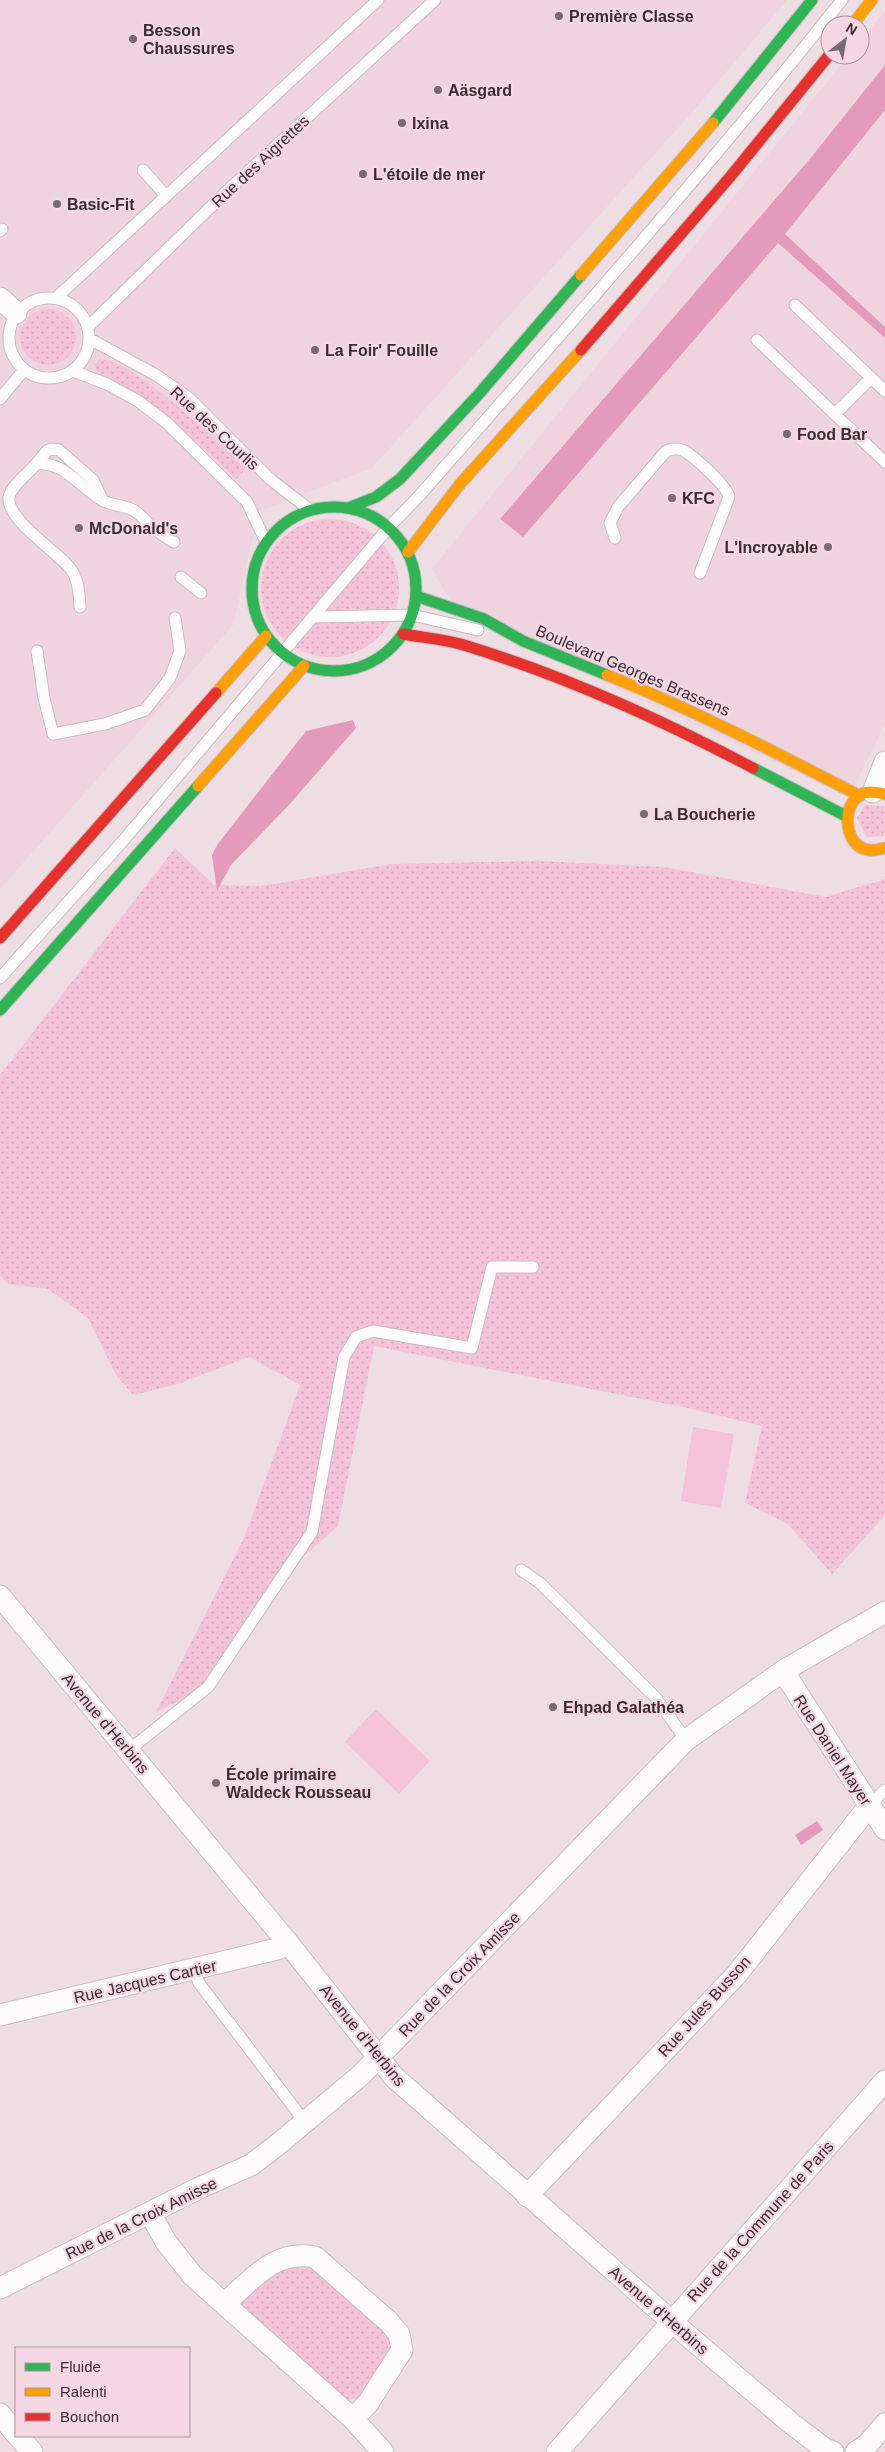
<svg xmlns="http://www.w3.org/2000/svg" width="885" height="2452" viewBox="0 0 885 2452" font-family="Helvetica,sans-serif">
	<style>
		.built { fill: #efd3de }
		.grass { fill: url(#grass-dots) }
		.garden { fill: #f5c3d7 }
		.water { fill: #e49bbb }
		.lines { fill: none; stroke-linecap: round; stroke-linejoin: round }
		.lane-casing { stroke: #c9bdc1; stroke-width: 13 }
		.street-casing { stroke: #c9bdc1; stroke-width: 23 }
		.fast-casing { stroke: #c9bdc1; stroke-width: 13 }
		.slow-casing { stroke: #c9bdc1; stroke-width: 13 }
		.jam-casing { stroke: #c9bdc1; stroke-width: 13 }
		.lane { stroke: #fcfafb; stroke-width: 11 }
		.street { stroke: #fcfafb; stroke-width: 21 }
		.fast { stroke: #30b455; stroke-width: 11 }
		.slow { stroke: #ff9f0a; stroke-width: 11 }
		.jam { stroke: #e5322d; stroke-width: 11 }
		.poi-dot { fill: #786b70; stroke: #f4d7e2; stroke-width: 2 }
		.labels { text-anchor: middle; stroke-width: 4.5; stroke-linejoin: round; paint-order: stroke }
		.poi-label { font-size: 16px; font-weight: bold; fill: #392e32; stroke: #f4d7e2; text-anchor: start }
		.street-label { font-size: 16px; fill: #392e32; stroke: #f4d7e2 }
	</style>
	<defs>
		<pattern id="grass-dots" width="8" height="8" patternUnits="userSpaceOnUse" patternTransform="scale(1.25)"><rect width="8" height="8" fill="#f5c3d7"/><path d="M2 2h.1M6 6h.1" fill="none" stroke="#d3a8b9" stroke-width="1.8" stroke-linecap="round"/></pattern>
	</defs>
	<rect width="100%" height="100%" fill="#eedde3"/>
	<!-- built -->
	<path class="built" d="M0,0H787L695,109L372,468L259,511L233,625L0,889Z
		M885,11V724L849,797L458,613L432,569L849,55H860V42Z"/>
	<!-- grass -->
	<path class="grass" d="M20 337a28 28 0 1 1 56 0a28 28 0 1 1-56 0Z
		M99,359C133,359 220,444 246,469L236,479C193,439 151,397 97,372L94,365Z
		M261 588a69 69 0 1 1 138 0a69 69 0 1 1-138 0Z
		M865,805L885,806V836L867,837L857,818Z
		M175,848L214,885L261,886L392,864L538,861L664,867L826,897L885,879V1515L832,1574L788,1524L745,1503L762,1426L687,1408L374,1346L338,1526L304,1556L218,1682L156,1712L244,1538L300,1385L249,1357L178,1384L133,1395L116,1375L88,1318L48,1289L8,1284L0,1276V1075Z
		M280,2267L315,2268L389,2333L391,2351L359,2398L345,2400L242,2309V2298Z"/>
	<!-- garden -->
	<path class="garden" d="M693,1427L734,1434L721,1508L681,1501Z
		M376,1709L430,1761L399,1794L345,1742Z"/>
	<!-- water -->
	<path class="water" d="M885,65V110L785,234L885,327V338L778,243L523,537L500,519L809,160Z
		M353,720L356,728L288,806L231,865L217,891L212,855L217,845L306,731Z
		M817,1821L823,1830L801,1845L795,1835Z"/>
	<g class="lines">
		<defs>
			<path id="lane" d="M143,170L166,196
				M0,231L2,229
				M9 338a40 40 0 1 1 80 0a40 40 0 1 1-80 0Z
				M56,298L378,0
				M795,305L885,391
				M88,327L227,191L435,0
				M90,339L156,375L189,398L270,479L310,510
				M757,340L885,462
				M73,371L107,384L138,401L167,423L247,502L266,542
				M0,399L24,370
				M835,414L871,378
				M36,464L47,451L51,449L59,450L93,480L102,499
				M615,538L610,523L618,507L666,451C671,449 676,448 682,450C693,455 727,486 729,497L700,573
				M181,577L201,593
				M80,607C79,594 79,578 69,567C56,551 6,519 9,497C11,486 29,473 36,464C65,461 79,487 102,500C111,506 126,505 135,511C149,522 157,534 174,542
				M314,617L412,615L478,630
				M37,651L44,698L53,734L105,724L145,710L170,678L180,651L175,618
				M0,978L122,842L389,527L420,495C563,332 707,170 842,0
				M521,1570L540,1583L656,1698L686,1740
				M129,1750L208,1687L312,1532L344,1357L356,1337L373,1331L472,1348L492,1267H533
				M869,1806L885,1790
				M194,1971L199,1983L305,2122"/>
			<path id="street" d="M0,298L16,313
				M873,792L885,762
				M0,1596L288,1943L394,2077L687,2335L792,2424L825,2449L833,2452
				M783,1671L885,1829
				M0,2015L277,1949L288,1943
				M527,2196L737,1974L869,1806
				M150,2213L166,2242L193,2276L353,2419L383,2452
				M0,2288L199,2188L251,2165L276,2146L361,2075L686,1740L783,1671L885,1612
				M224,2304C252,2280 274,2249 315,2257L389,2322L399,2334L402,2350L368,2403L353,2419
				M0,2414L16,2434
				M18,2436L32,2452
				M557,2452L885,2081
				M856,2452L867,2445L885,2424"/>
			<path id="fast" d="M713,123L812,0
				M252 589a82 82 0 1 1 164 0a82 82 0 1 1-164 0Z
				M348,508L376,497L400,479L478,395L581,275
				M416,596L484,619L523,641L607,675
				M753,768L846,816
				M0,1010L198,786"/>
			<path id="slow" d="M852,25L872,0
				M581,275L713,123
				M408,552L460,484L581,350
				M607,675C694,710 777,753 860,796
				M216,693L266,636
				M198,786L304,666
				M885,794C880,793 874,792 869,792C840,795 841,847 869,850C874,851 880,849 885,848"/>
			<path id="jam" d="M581,350L730,177L830,54
				M403,634C424,638 446,639 467,646C565,676 662,720 753,768
				M0,938L216,693"/>
		</defs>
		<!-- lane casing -->
		<use href="#lane" class="lane-casing"/>
		<!-- street casing -->
		<use href="#street" class="street-casing"/>
		<!-- fast casing -->
		<use href="#fast" class="fast-casing"/>
		<!-- slow casing -->
		<use href="#slow" class="slow-casing"/>
		<!-- jam casing -->
		<use href="#jam" class="jam-casing"/>
		<!-- lane -->
		<use href="#lane" class="lane"/>
		<!-- street -->
		<use href="#street" class="street"/>
		<!-- fast -->
		<use href="#fast" class="fast"/>
		<!-- slow -->
		<use href="#slow" class="slow"/>
		<!-- jam -->
		<use href="#jam" class="jam"/>
	</g>
	<!-- markers -->
	<g class="poi-dot">
		<circle cx="559" cy="16" r="5"/>
		<circle cx="133" cy="39" r="5"/>
		<circle cx="438" cy="90" r="5"/>
		<circle cx="402" cy="123" r="5"/>
		<circle cx="363" cy="174" r="5"/>
		<circle cx="57" cy="204" r="5"/>
		<circle cx="315" cy="350" r="5"/>
		<circle cx="787" cy="434" r="5"/>
		<circle cx="672" cy="498" r="5"/>
		<circle cx="79" cy="528" r="5"/>
		<circle cx="828" cy="547" r="5"/>
		<circle cx="644" cy="814" r="5"/>
		<circle cx="553" cy="1707" r="5"/>
		<circle cx="216" cy="1783" r="5"/>
	</g>
	<g class="labels">
		<!-- poi labels -->
		<g class="poi-label">
			<text x="569" y="22">Première Classe</text>
			<text x="143" y="36">Besson<tspan x="143" dy="18">Chaussures</tspan></text>
			<text x="448" y="96">Aäsgard</text>
			<text x="412" y="129">Ixina</text>
			<text x="373" y="180">L'étoile de mer</text>
			<text x="67" y="210">Basic-Fit</text>
			<text x="325" y="356">La Foir' Fouille</text>
			<text x="797" y="440">Food Bar</text>
			<text x="682" y="504">KFC</text>
			<text x="89" y="534">McDonald's</text>
			<text x="818" y="553" text-anchor="end">L'Incroyable</text>
			<text x="654" y="820">La Boucherie</text>
			<text x="563" y="1713">Ehpad Galathéa</text>
			<text x="226" y="1780">École primaire<tspan x="226" dy="18">Waldeck Rousseau</tspan></text>
		</g>
		<!-- street labels -->
		<g class="street-label">
			<text transform="translate(260 161) rotate(-43)" y="6">Rue des Aigrettes</text>
			<text transform="translate(215 428) rotate(43)" y="6">Rue des Courlis</text>
			<text transform="translate(633 670) rotate(23)" y="6">Boulevard Georges Brassens</text>
			<text transform="translate(106 1723) rotate(50)" y="6">Avenue d'Herbins</text>
			<text transform="translate(833 1750) rotate(57)" y="6">Rue Daniel Mayer</text>
			<text transform="translate(459 1974) rotate(-46)" y="6">Rue de la Croix Amisse</text>
			<text transform="translate(145 1981) rotate(-13)" y="6">Rue Jacques Cartier</text>
			<text transform="translate(704 2006) rotate(-48)" y="6">Rue Jules Busson</text>
			<text transform="translate(363 2035) rotate(51)" y="6">Avenue d'Herbins</text>
			<text transform="translate(141 2218) rotate(-26)" y="6">Rue de la Croix Amisse</text>
			<text transform="translate(760 2221) rotate(-48)" y="6">Rue de la Commune de Paris</text>
			<text transform="translate(659 2310) rotate(41)" y="6">Avenue d'Herbins</text>
		</g>
	</g>
	<!-- legend -->
	<rect x="15" y="2347" width="175" height="90" fill="#f4d7e2" stroke="#a9939c"/>
	<rect x="25" y="2363" width="25" height="8" fill="#30b455" stroke="#a9939c"/>
	<text x="60" y="2372" font-size="15" fill="#392e32">Fluide</text>
	<rect x="25" y="2388" width="25" height="8" fill="#ff9f0a" stroke="#a9939c"/>
	<text x="60" y="2397" font-size="15" fill="#392e32">Ralenti</text>
	<rect x="25" y="2413" width="25" height="8" fill="#e5322d" stroke="#a9939c"/>
	<text x="60" y="2422" font-size="15" fill="#392e32">Bouchon</text>
	<!-- north arrow -->
	<g transform="translate(845 40) rotate(31)"><circle r="24" fill="#f4d7e2" stroke="#a9939c"/>
	<path d="M0-4L9 19L0 12L-9 19Z" fill="#786b70"/>
	<text y="-8" font-size="14" font-weight="bold" text-anchor="middle" fill="#392e32">N</text>
	</g>
</svg>
